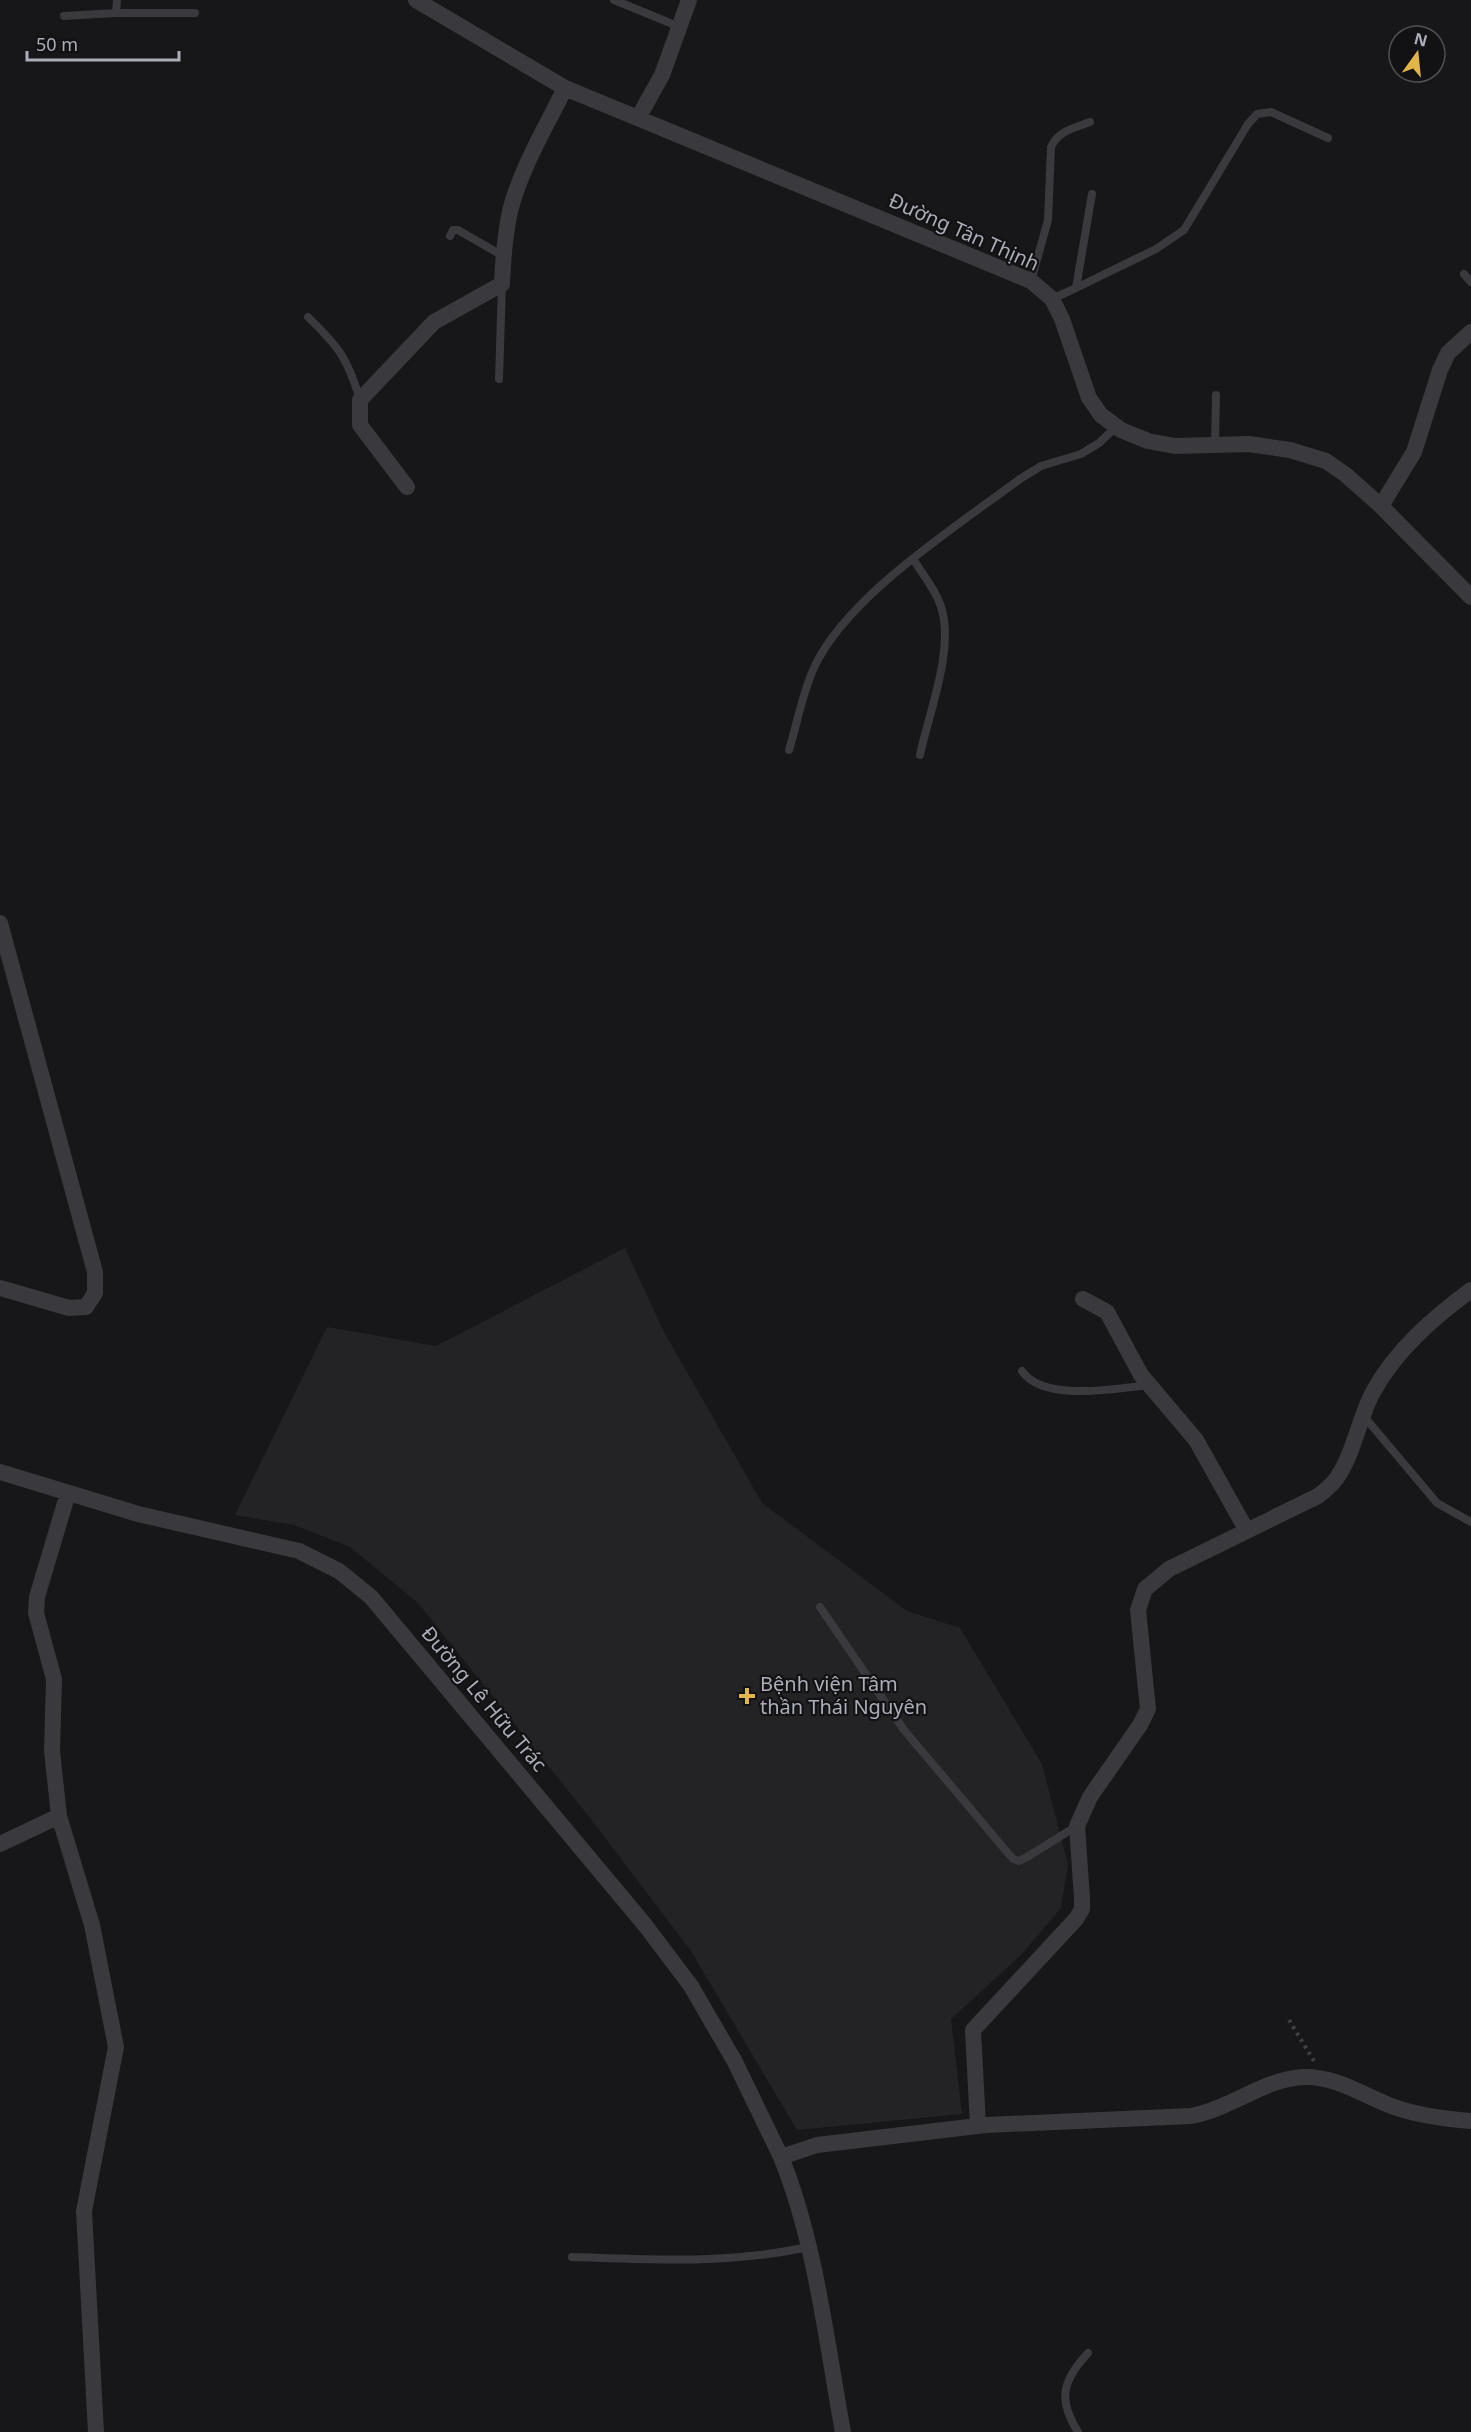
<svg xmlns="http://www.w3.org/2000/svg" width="1471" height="2432" viewBox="0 0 1471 2432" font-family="'Noto Sans',sans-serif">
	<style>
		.built { fill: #232326 }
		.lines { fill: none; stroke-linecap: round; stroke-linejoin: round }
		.path { stroke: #3f4044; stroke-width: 4; stroke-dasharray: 3 4.5; stroke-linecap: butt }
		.service { stroke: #39393e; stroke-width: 8 }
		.minor { stroke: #39393e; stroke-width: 16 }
		.poi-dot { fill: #e2b547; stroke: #121214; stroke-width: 2 }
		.labels { text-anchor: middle; stroke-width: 4.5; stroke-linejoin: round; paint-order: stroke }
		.street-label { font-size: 20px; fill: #abaeb8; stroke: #121214 }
		.poi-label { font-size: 20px; fill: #abaeb8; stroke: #121214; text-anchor: start }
	</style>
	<rect width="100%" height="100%" fill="#171719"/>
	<!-- built -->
	<path class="built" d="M625,1248L664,1332L762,1503L907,1611L960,1628L1042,1764L1068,1864L1061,1908L1022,1954L951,2019L962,2114L797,2130L691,1951L590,1818L418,1603L350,1547L294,1525L235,1515L327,1327L436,1346Z"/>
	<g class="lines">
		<!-- path -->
		<path class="path" d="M1289,2020L1314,2061"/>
		<!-- service -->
		<path class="service" d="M117,0L116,13H195
			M614,0L680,27
			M64,16L116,13
			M450,236L453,230H458L503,256
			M1464,274L1471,282
			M1031,281L1048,220L1051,147C1058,131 1074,128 1090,122
			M1076,288L1156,249L1184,230L1248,124L1257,114L1271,112L1328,138
			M1052,299L1076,288L1092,194
			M308,317C339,347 348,359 360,400
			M499,379L502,285
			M1215,445L1216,395
			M914,560C922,574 935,589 940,604C956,646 929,712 920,755
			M789,750C797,724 802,695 813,670C844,598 957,526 1020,479L1041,466L1081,454L1099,443L1117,426
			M1022,1371C1043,1402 1115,1389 1149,1385
			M1362,1414L1437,1503L1471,1522
			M820,1607L904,1730L1013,1859L1019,1861L1027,1857L1077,1826
			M572,2257C650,2260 731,2264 808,2247
			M1078,2432C1057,2399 1063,2380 1088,2353"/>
		<!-- minor -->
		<path class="minor" d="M416,0L565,88L1031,281L1052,299L1062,319L1089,398L1101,415L1121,430L1148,441L1175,446L1249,444L1290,450L1326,461L1346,475L1381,506L1471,597
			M638,118L662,75L689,0
			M407,487L360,425V400L434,322L502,284C503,259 505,235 510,211C521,168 546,127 565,88
			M1381,506L1414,452L1440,370L1448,353L1471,332
			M0,923L95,1272V1293L86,1307L69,1308L0,1288
			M1083,1299L1107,1312L1141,1375L1196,1440L1247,1531
			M0,1472L138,1514L299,1551L339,1571L371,1597L645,1925L691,1986L735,2062L781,2157
			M68,1493L37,1597L36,1613L54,1679L52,1751L59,1816L92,1925L116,2047L84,2211L96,2432
			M0,1844L59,1816
			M978,2126L973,2030L1076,1919L1082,1909V1898L1077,1826L1090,1797L1140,1725L1148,1709L1138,1610L1145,1589L1169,1569L1318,1496C1326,1490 1335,1483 1340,1473C1355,1449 1359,1418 1373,1392C1396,1350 1433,1318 1471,1290
			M843,2432C826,2340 816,2244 781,2157L817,2145L986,2125L1191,2116C1230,2109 1264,2079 1303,2077C1337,2076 1364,2096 1394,2107C1420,2116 1444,2119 1471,2121"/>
	</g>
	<!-- markers -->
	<path class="poi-dot" d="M744 1687h6v6h6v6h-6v6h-6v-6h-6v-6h6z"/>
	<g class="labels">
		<!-- street labels -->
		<g class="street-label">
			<text transform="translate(964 232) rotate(24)" y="7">Đường Tân Thịnh</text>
			<text transform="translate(484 1699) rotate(50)" y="7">Đường Lê Hữu Trác</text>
		</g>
		<!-- poi labels -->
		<g class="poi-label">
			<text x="760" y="1691">Bệnh viện Tâm<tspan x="760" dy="23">thần Thái Nguyên</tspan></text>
		</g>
	</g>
	<!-- north arrow -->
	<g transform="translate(1417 54) rotate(15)"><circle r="28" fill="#121214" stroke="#4f5056" stroke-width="1.5"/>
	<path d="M0-4.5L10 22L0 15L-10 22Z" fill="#e2b547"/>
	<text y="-9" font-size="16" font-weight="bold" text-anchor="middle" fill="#abaeb8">N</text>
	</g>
	<!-- scale -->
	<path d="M27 51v9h152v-9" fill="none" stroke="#abaeb8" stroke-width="3"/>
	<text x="36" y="51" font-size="18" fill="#abaeb8" stroke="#121214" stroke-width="4.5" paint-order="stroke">50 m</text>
</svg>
